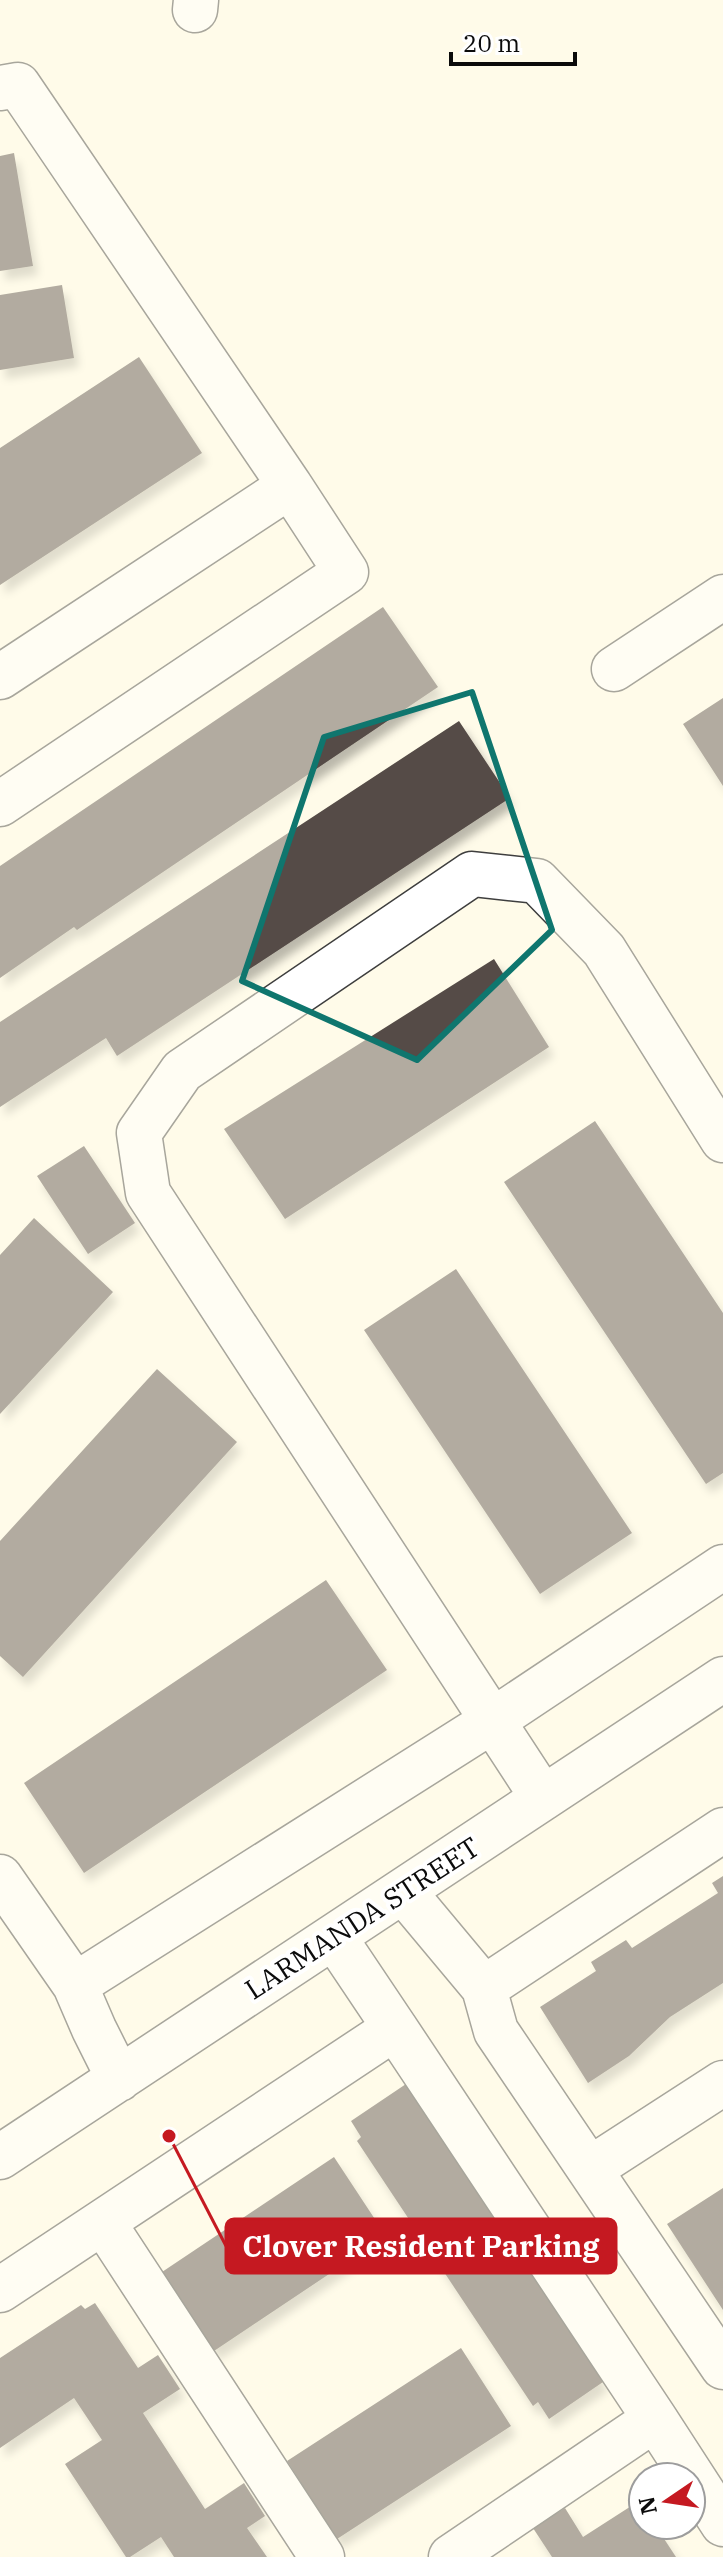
<svg xmlns="http://www.w3.org/2000/svg" width="723" height="2557" viewBox="0 0 723 2557" font-family="'IBM Plex Serif',serif">
	<style>
		.building { fill: #554c47; filter: url(#shadow) }
		.lines { fill: none; stroke-linecap: round; stroke-linejoin: round }
		.minor-casing { stroke: #3e3e3e; stroke-width: 47 }
		.minor { stroke: #fff; stroke-width: 44 }
		.marked { fill: none; stroke: #0f766e; stroke-width: 6; stroke-linejoin: round }
		.labels { text-anchor: middle; stroke-width: 8; stroke-linejoin: round; paint-order: stroke }
		.street-label { font-size: 28px; fill: #0b0b0b; stroke: #fff }
		.leader { fill: none; stroke: #c51921; stroke-width: 3 }
		.callout-dot { fill: #c51921; stroke: #fff; stroke-width: 3 }
		.callout { fill: #c51921; stroke: #c51921; stroke-width: 3 }
		.callout-label { font-size: 30px; text-anchor: middle; font-weight: bold; fill: #fff }
	</style>
	<defs>
		<filter id="shadow"><feDropShadow dx="5" dy="9" stdDeviation="4" flood-color="#0004"/></filter>
	</defs>
	<rect width="100%" height="100%" fill="#fffbe9"/>
	<!-- building -->
	<path class="building" d="M14,153L33,266L0,271V156Z
		M62,285L74,358L0,370V295Z
		M139,357L202,453L0,585V448Z
		M383,607L438,687L77,930L74,927L0,978V866Z
		M723,698V786L683,724Z
		M459,721L510,798L117,1056L106,1038L0,1107V1022Z
		M494,959L549,1047L285,1219L224,1129Z
		M595,1121L723,1313V1473L706,1484L504,1182Z
		M84,1146L135,1223L88,1254L37,1176Z
		M34,1218L113,1292L0,1414V1255Z
		M456,1269L632,1533L540,1594L364,1330Z
		M157,1369L237,1442L23,1677L0,1656V1541Z
		M326,1580L387,1670L84,1873L24,1783Z
		M723,1876V1983L670,2017L629,2056L588,2083L540,2007L596,1971L591,1962L626,1940L632,1948L718,1893L712,1883Z
		M406,2084L603,2382L549,2419L538,2402L533,2406L357,2141L361,2137L351,2121Z
		M334,2157L386,2236L214,2351L162,2272Z
		M723,2188V2310L667,2224Z
		M95,2303L138,2368L158,2355L180,2389L143,2413L205,2509L244,2483L265,2516L247,2528L267,2557H174L161,2537L130,2557H126L65,2464L102,2440L74,2398L0,2448V2358L81,2305L85,2309Z
		M461,2348L511,2426L337,2539L287,2461Z
		M639,2501L643,2507V2525H655L676,2557H552L533,2528L565,2508L583,2537Z"/>
	<g class="lines">
		<defs>
			<path id="minor" d="M195,10L196,0
				M0,88L18,85L290,486L0,677
				M614,669L723,597
				M0,804L346,572L290,486
				M543,1798L148,1193L139,1133L182,1071L472,874L537,881L604,950L723,1140
				M0,1877L75,1985L492,1721L723,1567
				M403,1891L484,1988L723,1830
				M334,1937L395,2028
				M75,1985L94,2029L119,2079
				M484,1988L496,2031L723,2367
				M0,2157L723,1679
				M590,2169L723,2083
				M103,2222L322,2557
				M0,2290L395,2028L655,2419L451,2557
				M655,2419L723,2524"/>
		</defs>
		<!-- minor casing -->
		<use href="#minor" class="minor-casing"/>
		<!-- minor -->
		<use href="#minor" class="minor"/>
	</g>
	<!-- marked area -->
	<path d="M0 0H723V2557H0ZM472,692L552,930L417,1060L242,981L324,737Z" fill="#fffbe9" fill-opacity=".55" fill-rule="evenodd"/>
	<path class="marked" d="M472,692L552,930L417,1060L242,981L324,737Z"/>
	<g class="labels">
		<!-- street labels -->
		<g class="street-label">
			<text transform="translate(362 1918) rotate(-33)" y="10">LARMANDA STREET</text>
		</g>
	</g>
	<!-- callouts -->
	<path class="leader" d="M169 2136L226 2246"/>
	<circle class="callout-dot" cx="169" cy="2136" r="8"/>
	<rect class="callout" x="226" y="2219" width="390" height="54" rx="8"/>
	<g class="callout-label">
		<text x="421" y="2257">Clover Resident Parking</text>
	</g>
	<!-- north arrow -->
	<g transform="translate(667 2501) rotate(257)"><circle r="38" fill="#ffffff" stroke="#9d9d9d" stroke-width="2"/>
	<path d="M0-6L14 30L0 20L-14 30Z" fill="#c51921"/>
	<text y="-12" font-size="22" font-weight="bold" text-anchor="middle" fill="#0b0b0b">N</text>
	</g>
	<!-- scale -->
	<path d="M451 52v12h124v-12" fill="none" stroke="#0b0b0b" stroke-width="4"/>
	<text x="463" y="52" font-size="24" fill="#0b0b0b" stroke="#ffffff" stroke-width="6" paint-order="stroke">20 m</text>
</svg>
